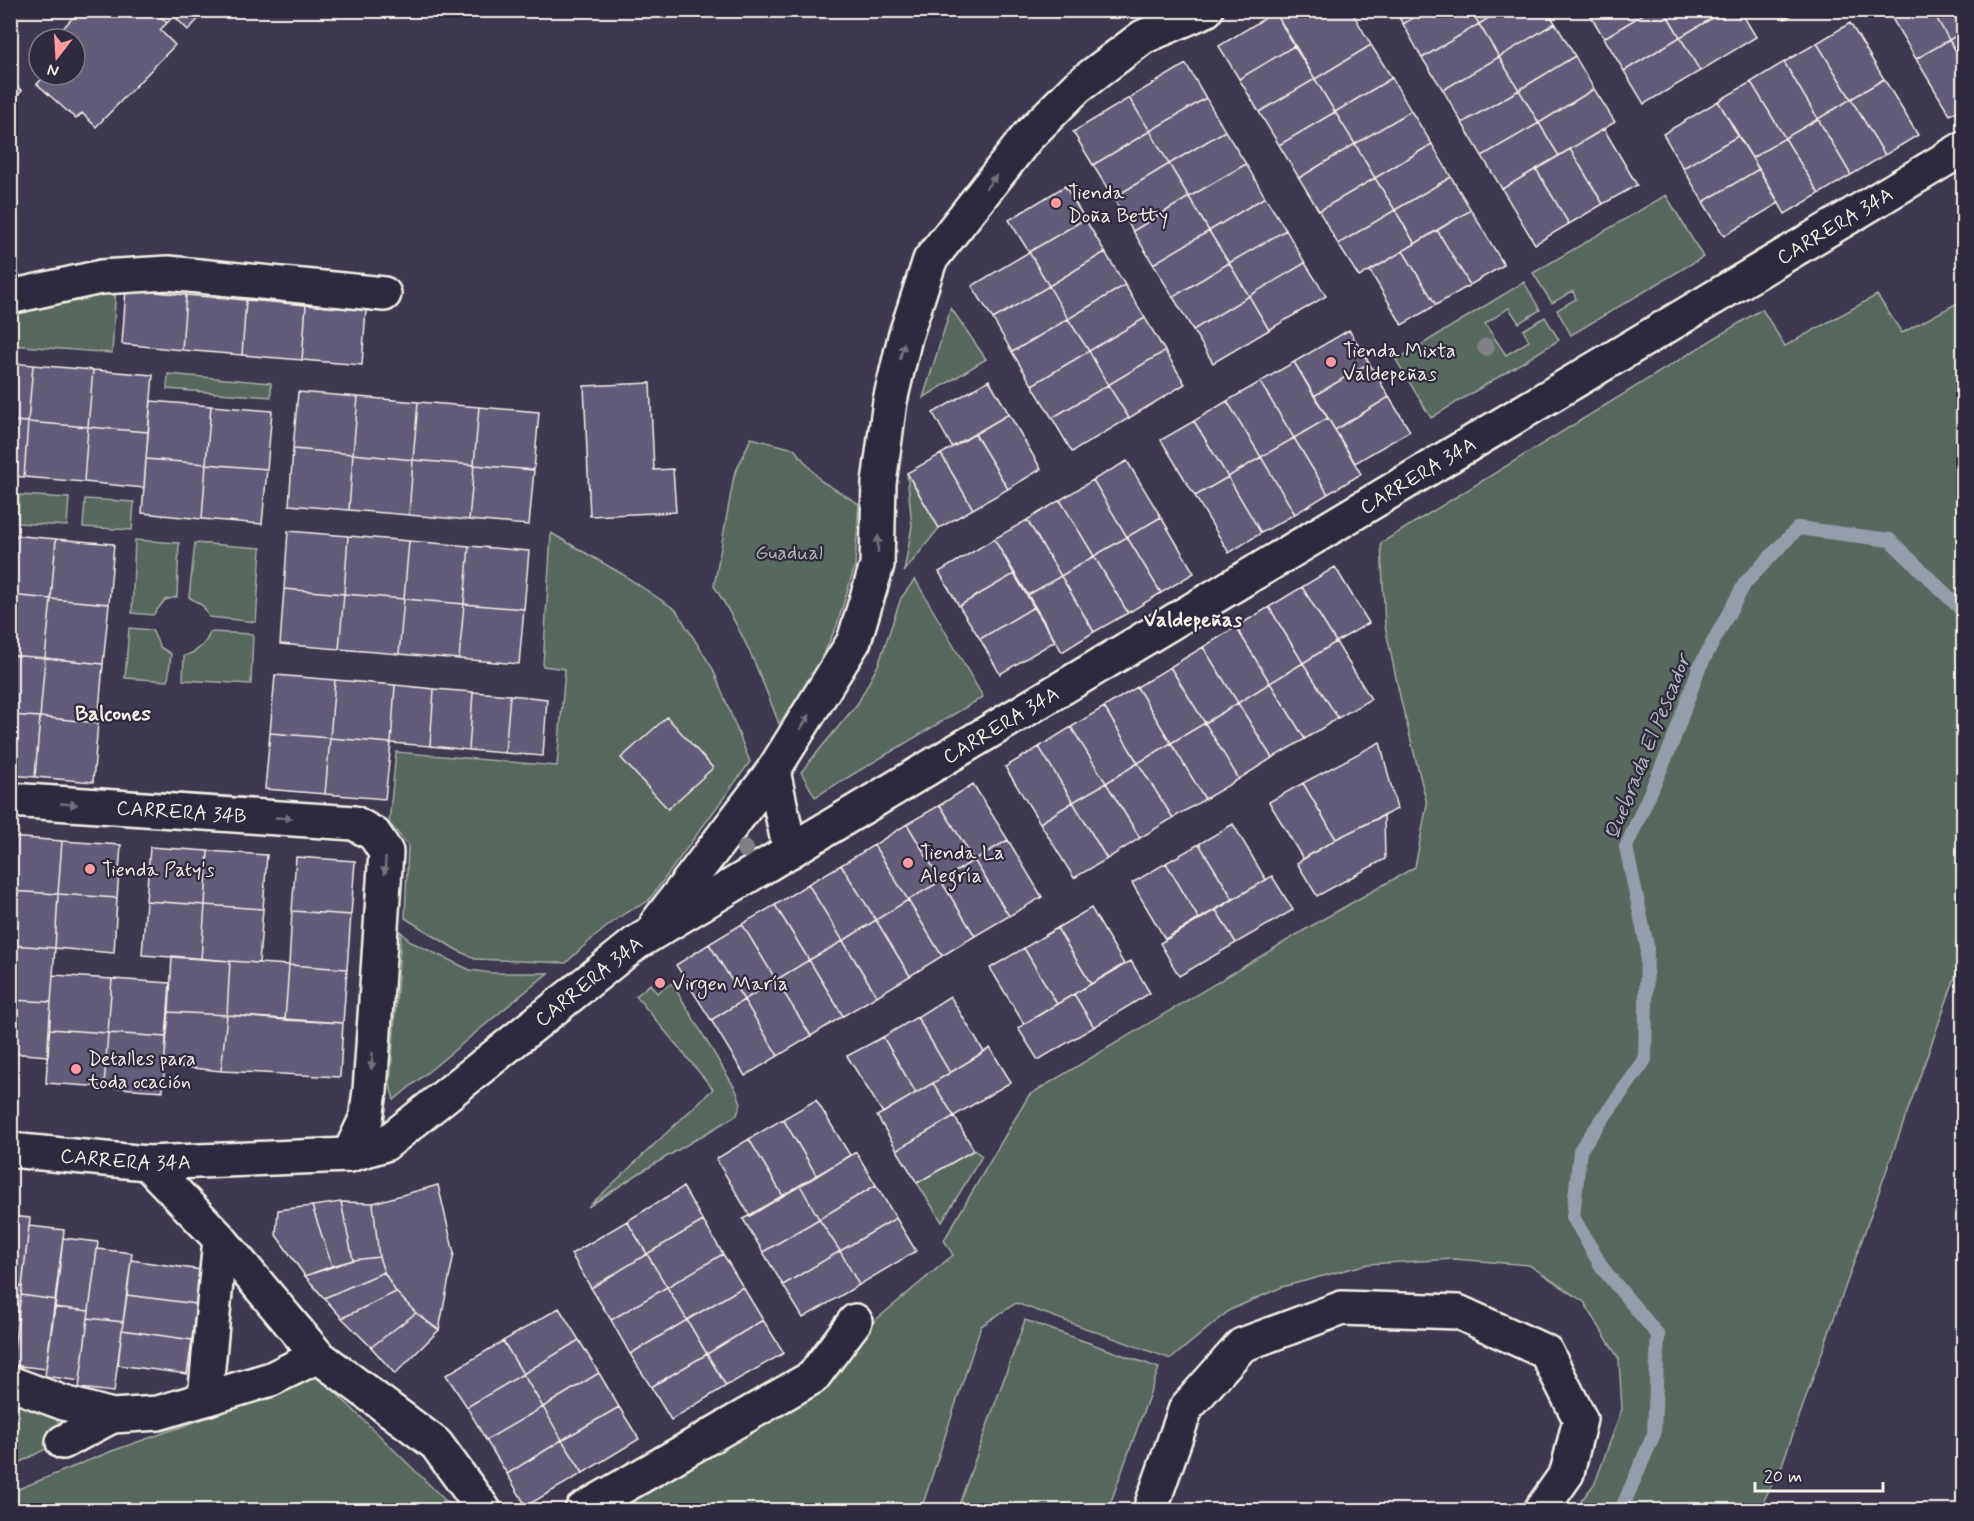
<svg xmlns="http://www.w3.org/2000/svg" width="1974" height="1521" viewBox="0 0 1974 1521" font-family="Mynerve,sans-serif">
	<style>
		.green { fill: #59685f; stroke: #a6aca4; stroke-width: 1.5 }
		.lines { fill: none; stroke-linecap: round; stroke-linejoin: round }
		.stream { stroke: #959daa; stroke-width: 14 }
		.building { fill: #625c79; stroke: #f4f1e8; stroke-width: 1.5 }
		.minor-casing { stroke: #f4f1e8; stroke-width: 38 }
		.minor { stroke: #2f2a3d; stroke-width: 33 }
		.tree { fill: #808085 }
		.oneway { fill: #747079 }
		.poi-dot { fill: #ff9aa2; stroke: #2f2a3d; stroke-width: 2 }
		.labels { text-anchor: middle; stroke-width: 4.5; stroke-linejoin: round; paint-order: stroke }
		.poi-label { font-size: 20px; fill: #f4f1e8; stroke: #2f2a3d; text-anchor: start }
		.street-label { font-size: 20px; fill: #f4f1e8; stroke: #2f2a3d }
		.park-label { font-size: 20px; fill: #b6bab1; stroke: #2f2a3d }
		.neighbourhood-label { font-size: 21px; font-weight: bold; fill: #f4f1e8; stroke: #2f2a3d }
		.water-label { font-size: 21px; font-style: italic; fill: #b4b9be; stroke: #2f2a3d }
	</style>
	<rect width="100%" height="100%" fill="#3e394f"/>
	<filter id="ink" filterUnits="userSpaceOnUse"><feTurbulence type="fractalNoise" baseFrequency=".0167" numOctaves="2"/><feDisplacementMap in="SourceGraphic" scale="12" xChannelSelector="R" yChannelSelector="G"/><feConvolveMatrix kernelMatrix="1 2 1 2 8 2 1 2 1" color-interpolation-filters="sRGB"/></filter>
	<g filter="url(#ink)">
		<!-- green -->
		<path class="green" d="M1666,195L1703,257L1571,335L1557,310L1576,299L1573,291L1552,303L1533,273Z
			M1524,282L1540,310L1519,323L1509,308L1485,324L1506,355L1529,341L1523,330L1545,317L1559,340L1431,418L1396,360Z
			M116,285L112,353L11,345V301Z
			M1877,295L1902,333L1963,300V955L1782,1465L1759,1510H1574L1595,1483L1622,1409L1619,1359L1584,1302L1529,1265L1454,1259L1368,1264L1282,1287L1230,1310L1171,1359L1016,1303L981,1326L921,1510H611L824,1390L871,1324L953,1255L944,1240L1029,1095L1318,922L1415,867L1427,804L1401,701L1385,626L1381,543L1762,309L1785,346Z
			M951,308L986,359L923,398Z
			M168,374L271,383V397L167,389Z
			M751,438L794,449L821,481L859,504L855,566L837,625L813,677L779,724C760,673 743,632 714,586L734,476Z
			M907,473L939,528L904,572L912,526Z
			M19,495L69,498L67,526L18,523Z
			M85,499L134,502L132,530L83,527Z
			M551,533L622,574L676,610L713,669L750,762L649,900C641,907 632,908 624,914C603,929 584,945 566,963L475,959L455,949L405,918L408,845L389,823L396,752L557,766L565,669L543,666Z
			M135,540L179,543L177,597L165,600L153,615L132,613Z
			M195,543L261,548L256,622L209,617L203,606L189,597Z
			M915,579L983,697L815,797L801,772L858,703L879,663L901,598Z
			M129,628L152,630L160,647L171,654L168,681L125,678Z
			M210,632L253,634L251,684L183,680L184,656C197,652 206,645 210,632Z
			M401,932L411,942L470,970L491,973H548L394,1100L390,1086Z
			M672,983L736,1090L741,1103L737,1115L641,1172L588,1207L713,1089L636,996L650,984L657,993Z
			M974,1150L982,1156L942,1222L917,1183Z
			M1025,1320L1159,1368L1108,1510H957Z
			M315,1372L455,1510H11V1492L112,1451L212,1416Z
			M11,1385L107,1417L11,1467Z"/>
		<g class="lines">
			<!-- stream -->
			<path class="stream" d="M1621,1510L1654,1434L1658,1335L1603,1269L1573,1217L1580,1150L1645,1060L1647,946L1626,847L1671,746L1699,668L1745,583L1798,528L1890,540L1964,612"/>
		</g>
		<!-- building -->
		<path class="building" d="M80,10H154L167,23L160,30L175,45L96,127L82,113L76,119L37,84L44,77L42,75H75V39H53Z
			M154,10H207L188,30L174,16L167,23Z
			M1281,10H1349L1352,12L1371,45L1315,79L1275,12Z
			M1394,10H1426L1403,24Z
			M1426,10H1471L1479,24L1422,58L1403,24Z
			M1471,10H1501L1479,24Z
			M1501,10H1547L1555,23L1499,57L1479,24Z
			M1587,10H1650L1604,38Z
			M1650,10H1664L1680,37L1624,71L1604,38Z
			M1664,10H1726L1680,37Z
			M1726,10H1740L1756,37L1700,71L1680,37Z
			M1780,10H1800L1785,19Z
			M1887,10H1932L1949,40L1916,59Z
			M1932,10H1964V31L1949,40Z
			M1275,12L1294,46L1239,79L1219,46Z
			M1555,23L1575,56L1519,90L1499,57Z
			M1850,23L1884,79L1851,99L1817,43Z
			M1479,24L1499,57L1443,90L1422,58Z
			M1964,31V63L1949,40Z
			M1680,37L1700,71L1644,104L1624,71Z
			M1949,40L1964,63V107L1950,115L1916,59Z
			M1817,43L1851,99L1818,119L1784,62Z
			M1371,45L1392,78L1335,112L1315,79Z
			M1294,46L1315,79L1259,112L1239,79Z
			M39,53V72L30,63Z
			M1575,56L1594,89L1539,123L1519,90Z
			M1499,57L1519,90L1462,123L1443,90Z
			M1784,62L1818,119L1785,138L1751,82Z
			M1186,64L1206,98L1150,131L1129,98Z
			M1392,78L1411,111L1355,144L1335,112Z
			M1315,79L1335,112L1279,145L1259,112Z
			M1884,79L1918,135L1885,155L1851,99Z
			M10,80L22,91L10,103Z
			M1751,82L1785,138L1752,158L1718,101Z
			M1594,89L1615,122L1559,156L1539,123Z
			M1519,90L1539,123L1482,156L1462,123Z
			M1129,98L1150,131L1093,165L1073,132Z
			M1206,98L1225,131L1169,164L1150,131Z
			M1851,99L1885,155L1851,175L1818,119Z
			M1718,101L1738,136L1683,168L1663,134Z
			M1411,111L1432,144L1375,178L1355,144Z
			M1335,112L1355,144L1299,178L1279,145Z
			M1818,119L1851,175L1819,194L1785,138Z
			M1539,123L1559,156L1502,189L1482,156Z
			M1604,129L1637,185L1603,204L1570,149Z
			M1150,131L1169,164L1113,198L1093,165Z
			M1225,131L1246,164L1189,197L1169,164Z
			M1738,136L1759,169L1703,202L1683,168Z
			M1785,138L1819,194L1785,214L1752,158Z
			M1355,144L1375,178L1319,211L1299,178Z
			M1432,144L1451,177L1395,210L1375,178Z
			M1570,149L1603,204L1569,224L1536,169Z
			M1169,164L1189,197L1133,231L1113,198Z
			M1246,164L1265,197L1209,231L1189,197Z
			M1536,169L1569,224L1535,244L1502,189Z
			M1759,169L1779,203L1724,236L1703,202Z
			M1451,177L1471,210L1415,244L1395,210Z
			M1375,178L1395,210L1338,244L1319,211Z
			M1065,186L1085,219L1029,252L1009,220Z
			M1189,197L1209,231L1153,264L1133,231Z
			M1265,197L1286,230L1229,263L1209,231Z
			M1395,210L1415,244L1359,277L1338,244Z
			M1471,210L1504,265L1470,285L1437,230Z
			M1085,219L1105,252L1049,286L1029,252Z
			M1286,230L1305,263L1249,296L1229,263Z
			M1437,230L1470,285L1436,305L1403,251Z
			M1209,231L1229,263L1173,297L1153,264Z
			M1403,251L1436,305L1402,325L1370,271Z
			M1029,252L1049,286L993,319L972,286Z
			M1105,252L1125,285L1068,319L1049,286Z
			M1229,263L1249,296L1193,330L1173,297Z
			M1305,263L1326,296L1269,330L1249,296Z
			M1125,285L1145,318L1089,351L1068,319Z
			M1049,286L1068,319L1012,352L993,319Z
			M126,289L186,295L182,350L122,344Z
			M186,295L246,300L242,355L182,350Z
			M1249,296L1269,330L1213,363L1193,330Z
			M246,300L306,305L302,360L242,355Z
			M306,305L366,310L362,365L302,360Z
			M1145,318L1165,351L1108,385L1089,351Z
			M1068,319L1089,351L1032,385L1012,352Z
			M1349,330L1369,363L1314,396L1294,362Z
			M1089,351L1108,385L1052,418L1032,385Z
			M1165,351L1185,384L1129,418L1108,385Z
			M1294,362L1328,418L1294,438L1260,382Z
			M10,363L33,365L28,422L10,421Z
			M1369,363L1389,397L1335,430L1314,396Z
			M33,365L93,370L88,427L28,422Z
			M93,370L153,375L148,432L88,427Z
			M989,380L1009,414L952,447L933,413Z
			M1260,382L1294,438L1261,457L1227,401Z
			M650,383L654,470L673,469L676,512L590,516L584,386Z
			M1108,385L1129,418L1072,452L1052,418Z
			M298,392L358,397L353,454L293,449Z
			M358,397L418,402L413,460L353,454Z
			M1389,397L1410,431L1355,463L1335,430Z
			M151,401L211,406L206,464L146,459Z
			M1227,401L1261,457L1228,477L1194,421Z
			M418,402L479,407L474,465L413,460Z
			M211,406L272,411L267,469L206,464Z
			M479,407L539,412L534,470L474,465Z
			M1009,414L1041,469L1008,489L975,434Z
			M1328,418L1361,474L1328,494L1294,438Z
			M10,421L28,422L24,477L10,476Z
			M1194,421L1228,477L1195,496L1161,440Z
			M28,422L88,427L84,482L24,477Z
			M88,427L148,432L144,488L84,482Z
			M975,434L1008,489L973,509L941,454Z
			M1294,438L1328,494L1295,514L1261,457Z
			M293,449L353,454L349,510L289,505Z
			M353,454L413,460L409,515L349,510Z
			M941,454L973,509L939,528L907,473Z
			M1261,457L1295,514L1261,533L1228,477Z
			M146,459L206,464L202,519L142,513Z
			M413,460L474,465L469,520L409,515Z
			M1127,461L1161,517L1127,537L1093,480Z
			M206,464L267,469L262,524L202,519Z
			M474,465L534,470L529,525L469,520Z
			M1228,477L1261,533L1229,553L1195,496Z
			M1093,480L1127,537L1094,556L1060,500Z
			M1060,500L1094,556L1061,576L1027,520Z
			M1161,517L1194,573L1161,593L1127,537Z
			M1027,520L1061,576L1028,595L994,539Z
			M288,531L348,536L344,594L284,589Z
			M10,535L56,539L51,599L10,595Z
			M348,536L409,541L404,599L344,594Z
			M1127,537L1161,593L1128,613L1094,556Z
			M56,539L114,544L109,604L51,599Z
			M994,539L1014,574L959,606L939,572Z
			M409,541L469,546L464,604L404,599Z
			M469,546L529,551L524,609L464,604Z
			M1094,556L1128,613L1094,632L1061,576Z
			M1335,567L1369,623L1336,642L1302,587Z
			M1014,574L1034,607L980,639L959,606Z
			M1061,576L1094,632L1062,652L1028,595Z
			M1302,587L1336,642L1303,663L1269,607Z
			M284,589L344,594L339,649L280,644Z
			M344,594L404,599L399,654L339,649Z
			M10,595L51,599L45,658L10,655Z
			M51,599L109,604L103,664L45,658Z
			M404,599L464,604L459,659L399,654Z
			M464,604L524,609L519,664L459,659Z
			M1034,607L1055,641L1000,674L980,639Z
			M1269,607L1303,663L1270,683L1236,627Z
			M1236,627L1270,683L1238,703L1203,647Z
			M1336,642L1371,699L1338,718L1303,663Z
			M1203,647L1238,703L1205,723L1170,667Z
			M10,655L45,658L40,717L10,715Z
			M45,658L103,664L98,723L40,717Z
			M1303,663L1338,718L1305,739L1270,683Z
			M1170,667L1205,723L1171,743L1137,687Z
			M275,675L335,680L330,738L270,733Z
			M335,680L395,685L391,743L330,738Z
			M1270,683L1305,739L1272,758L1238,703Z
			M395,685L434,689L430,746L391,743Z
			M1137,687L1171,743L1138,763L1104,707Z
			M434,689L473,692L469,750L430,746Z
			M473,692L510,695L505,753L469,750Z
			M510,695L547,699L543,756L505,753Z
			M1238,703L1272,758L1239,779L1205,723Z
			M1104,707L1138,763L1106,783L1071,727Z
			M10,715L40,717L35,777L10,775Z
			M40,717L98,723L93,782L35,777Z
			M667,717L713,768L668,809L621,758Z
			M1205,723L1239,779L1205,799L1171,743Z
			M1071,727L1106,783L1073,802L1039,747Z
			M270,733L330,738L325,794L265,789Z
			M330,738L391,743L385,799L325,794Z
			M1380,742L1397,809L1336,839L1303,783Z
			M1171,743L1205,799L1173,818L1138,763Z
			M1039,747L1073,802L1040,823L1005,767Z
			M1138,763L1173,818L1140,838L1106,783Z
			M1106,783L1140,838L1107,859L1073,802Z
			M1303,783L1336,839L1303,859L1269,802Z
			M973,784L1008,840L974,860L940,805Z
			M1073,802L1107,859L1074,878L1040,823Z
			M940,805L974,860L941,881L907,824Z
			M1384,815L1385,859L1317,896L1297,863L1336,839Z
			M907,824L941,881L908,900L874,845Z
			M1233,824L1266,880L1233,899L1199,844Z
			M10,837L62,841L58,894L10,891Z
			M1008,840L1042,897L1009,916L974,860Z
			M62,841L121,845L117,898L58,894Z
			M1199,844L1233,899L1199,919L1166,863Z
			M874,845L908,900L876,920L841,865Z
			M150,847L208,851L205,905L146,901Z
			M208,851L267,855L263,909L205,905Z
			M296,857L355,861L351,915L292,911Z
			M974,860L1009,916L975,936L941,881Z
			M1166,863L1199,919L1165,939L1132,883Z
			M841,865L876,920L843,941L808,884Z
			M1272,876L1293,910L1236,943L1216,910Z
			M941,881L975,936L942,956L908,900Z
			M808,884L843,941L809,960L775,905Z
			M10,891L58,894L55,948L10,945Z
			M58,894L117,898L114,953L55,948Z
			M908,900L942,956L910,976L876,920Z
			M146,901L205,905L201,959L142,955Z
			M205,905L263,909L259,963L201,959Z
			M775,905L809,960L776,980L742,924Z
			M1091,908L1124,964L1091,984L1057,928Z
			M1216,910L1236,943L1179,976L1160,943Z
			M292,911L351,915L347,969L289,965Z
			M876,920L910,976L877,996L843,941Z
			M742,924L776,980L744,1000L709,944Z
			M1057,928L1091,984L1057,1004L1024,948Z
			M843,941L877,996L843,1016L809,960Z
			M709,944L744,1000L711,1020L676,965Z
			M10,945L55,948L51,1002L10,1000Z
			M1024,948L1057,1004L1024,1024L990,968Z
			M172,956L230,961L227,1015L169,1012Z
			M809,960L843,1016L811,1036L776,980Z
			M230,961L289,965L285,1020L227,1015Z
			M1131,961L1150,993L1094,1027L1074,994Z
			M289,965L347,969L343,1023L285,1020Z
			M53,975L112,979L108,1033L49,1029Z
			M112,979L170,983L166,1037L108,1033Z
			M776,980L811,1036L778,1056L744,1000Z
			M1074,994L1094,1027L1038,1060L1018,1028Z
			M950,996L984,1052L950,1073L917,1017Z
			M10,1000L51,1002L48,1056L10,1053Z
			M744,1000L778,1056L745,1076L711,1020Z
			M169,1012L227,1015L221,1071L164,1065Z
			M227,1015L343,1023L340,1077L221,1071Z
			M917,1017L950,1073L916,1093L883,1037Z
			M49,1029L108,1033L104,1087L46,1083Z
			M108,1033L166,1037L163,1091L104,1087Z
			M883,1037L916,1093L883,1113L847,1056Z
			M990,1048L1011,1082L954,1116L933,1083Z
			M933,1083L954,1116L897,1150L877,1116Z
			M816,1100L850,1155L817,1176L783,1119Z
			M954,1116L974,1150L917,1183L897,1150Z
			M783,1119L817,1176L783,1196L749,1139Z
			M749,1139L783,1196L750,1216L716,1159Z
			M856,1152L876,1185L819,1219L800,1185Z
			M438,1185L454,1253L439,1330L416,1313L396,1292L384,1272L379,1257L373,1203Z
			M800,1185L819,1219L763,1252L743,1219Z
			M876,1185L896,1218L840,1251L819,1219Z
			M683,1187L703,1221L647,1254L627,1221Z
			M341,1202L373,1203L379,1257L353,1260Z
			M341,1202L353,1260L332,1266L312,1206Z
			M312,1206L332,1266L305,1276L276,1235L278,1210Z
			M10,1216L30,1218L22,1287L10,1286Z
			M896,1218L916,1251L859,1285L840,1251Z
			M819,1219L840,1251L783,1285L763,1252Z
			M627,1221L647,1254L591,1288L571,1254Z
			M703,1221L723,1254L667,1287L647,1254Z
			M29,1226L64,1230L56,1300L21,1295Z
			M63,1238L98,1242L89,1311L54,1307Z
			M97,1249L132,1253L123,1322L88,1318Z
			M840,1251L859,1285L803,1318L783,1285Z
			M647,1254L667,1287L611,1320L591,1288Z
			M723,1254L743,1287L687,1320L667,1287Z
			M379,1257L384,1272L324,1298L305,1276L353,1260Z
			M131,1260L201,1270L196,1304L127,1295Z
			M384,1272L396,1292L342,1318L324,1298Z
			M10,1286L22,1287L13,1357H10Z
			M667,1287L687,1320L630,1354L611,1320Z
			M743,1287L763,1320L707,1354L687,1320Z
			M396,1292L416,1313L371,1347L342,1318Z
			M21,1295L56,1300L46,1369L12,1365Z
			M127,1295L196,1304L192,1340L122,1330Z
			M54,1307L89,1311L80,1381L45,1376Z
			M559,1308L579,1340L523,1374L503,1341Z
			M416,1313L439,1330L395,1374L371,1347Z
			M88,1318L123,1322L114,1392L79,1388Z
			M687,1320L707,1354L651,1387L630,1354Z
			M763,1320L784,1353L726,1386L707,1354Z
			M122,1330L192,1340L187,1374L118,1365Z
			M579,1340L599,1373L543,1407L523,1374Z
			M503,1341L523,1374L467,1407L446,1375Z
			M707,1354L726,1386L671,1420L651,1387Z
			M599,1373L619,1407L562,1440L543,1407Z
			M523,1374L543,1407L486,1440L467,1407Z
			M543,1407L562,1440L507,1474L486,1440Z
			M619,1407L639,1439L583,1473L562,1440Z
			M562,1440L583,1473L526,1506L507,1474Z"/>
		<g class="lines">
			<defs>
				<g id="minor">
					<path d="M10,297L101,277L168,273L384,294"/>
					<path d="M773,771L790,851"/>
					<path id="s1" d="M10,800L354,823L374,834L386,852L370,1091L366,1119L349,1155"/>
					<path d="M657,923L773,771L854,641L877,565L879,483L890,401L905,337L930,260L1028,136L1077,87L1143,37L1206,10"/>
					<path id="s2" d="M10,1150L147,1163L349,1155L385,1144L636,943L1964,148"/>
					<path d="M147,1163L220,1239L318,1356L436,1444L484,1510"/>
					<path d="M10,1383L64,1403L112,1416L158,1413L271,1379L318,1356"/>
					<path d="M205,1399L220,1239"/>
					<path d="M63,1442L112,1416"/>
					<path d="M582,1510L813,1377L855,1321"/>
					<path d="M1150,1510L1186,1408L1242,1345L1342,1308L1458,1312L1546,1352L1580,1419L1567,1473L1541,1510"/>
				</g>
			</defs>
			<!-- minor casing -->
			<use href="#minor" class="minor-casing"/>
			<!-- minor -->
			<use href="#minor" class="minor"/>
		</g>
		<!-- trees -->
		<g class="tree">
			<circle cx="1486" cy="347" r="9"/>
			<circle cx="745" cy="849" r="9"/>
		</g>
		<!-- one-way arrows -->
		<defs><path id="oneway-solid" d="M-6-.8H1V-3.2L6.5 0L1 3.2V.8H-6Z" transform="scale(1.5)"/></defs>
		<g class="oneway">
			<use href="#oneway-solid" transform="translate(991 182) rotate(-52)"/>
			<use href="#oneway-solid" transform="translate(902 351) rotate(-77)"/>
			<use href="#oneway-solid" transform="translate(878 544) rotate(-89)"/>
			<use href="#oneway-solid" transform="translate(805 722) rotate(-57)"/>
			<use href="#oneway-solid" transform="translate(69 804) rotate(4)"/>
			<use href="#oneway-solid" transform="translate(284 818) rotate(3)"/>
			<use href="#oneway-solid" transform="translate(385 866) rotate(94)"/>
			<use href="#oneway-solid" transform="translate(372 1061) rotate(94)"/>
		</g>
	</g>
	<!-- markers -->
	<g class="poi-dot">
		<circle cx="1056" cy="203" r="6"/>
		<circle cx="1331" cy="362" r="6"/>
		<circle cx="908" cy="863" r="6"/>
		<circle cx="90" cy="869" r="6"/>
		<circle cx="660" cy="983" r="6"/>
		<circle cx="76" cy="1069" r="6"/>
	</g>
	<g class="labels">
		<!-- poi labels -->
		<g class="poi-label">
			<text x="1068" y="199">Tienda<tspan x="1068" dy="23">Doña Betty</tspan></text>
			<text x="1343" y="357">Tienda Mixta<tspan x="1343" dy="23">Valdepeñas</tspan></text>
			<text x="920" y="859">Tienda La<tspan x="920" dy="23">Alegría</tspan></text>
			<text x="102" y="876">Tienda Paty's</text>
			<text x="672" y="990">Virgen María</text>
			<text x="88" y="1065">Detalles para<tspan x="88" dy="23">toda ocación</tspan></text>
		</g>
		<!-- street labels -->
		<g class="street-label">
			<text dy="7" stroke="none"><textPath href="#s2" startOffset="2096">CARRERA 34A</textPath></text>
			<text dy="7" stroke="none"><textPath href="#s2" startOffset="1610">CARRERA 34A</textPath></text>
			<text dy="7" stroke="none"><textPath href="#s2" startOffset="1124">CARRERA 34A</textPath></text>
			<text dy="7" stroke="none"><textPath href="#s1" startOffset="172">CARRERA 34B</textPath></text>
			<text dy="7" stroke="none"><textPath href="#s2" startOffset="638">CARRERA 34A</textPath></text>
			<text dy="7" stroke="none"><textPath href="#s2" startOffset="116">CARRERA 34A</textPath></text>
		</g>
		<!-- park labels -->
		<g class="park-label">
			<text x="789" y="559">Guadual</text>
		</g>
		<!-- neighbourhood labels -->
		<g class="neighbourhood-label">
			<text x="1193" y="626">Valdepeñas</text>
			<text x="113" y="720">Balcones</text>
		</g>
		<!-- water labels -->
		<g class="water-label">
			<text transform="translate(1647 747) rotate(-68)" y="7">Quebrada El Pescador</text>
		</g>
	</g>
	<!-- margin -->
	<rect width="1974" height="1521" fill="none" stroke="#2f2a3d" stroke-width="36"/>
	<rect x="18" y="18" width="1938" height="1485" fill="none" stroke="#f4f1e8" stroke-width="2" filter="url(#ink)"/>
	<!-- north arrow -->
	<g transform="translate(57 57) rotate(197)"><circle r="28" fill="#2f2a3d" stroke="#7e7a81" stroke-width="1.5"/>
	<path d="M0-4.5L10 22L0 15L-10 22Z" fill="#ff9aa2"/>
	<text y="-9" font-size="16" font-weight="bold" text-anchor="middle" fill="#f4f1e8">N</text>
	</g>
	<!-- scale -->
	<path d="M1755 1482v9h128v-9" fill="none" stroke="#f4f1e8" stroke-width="3"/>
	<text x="1764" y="1482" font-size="18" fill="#f4f1e8" stroke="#2f2a3d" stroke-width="4.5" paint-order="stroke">20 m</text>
</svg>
